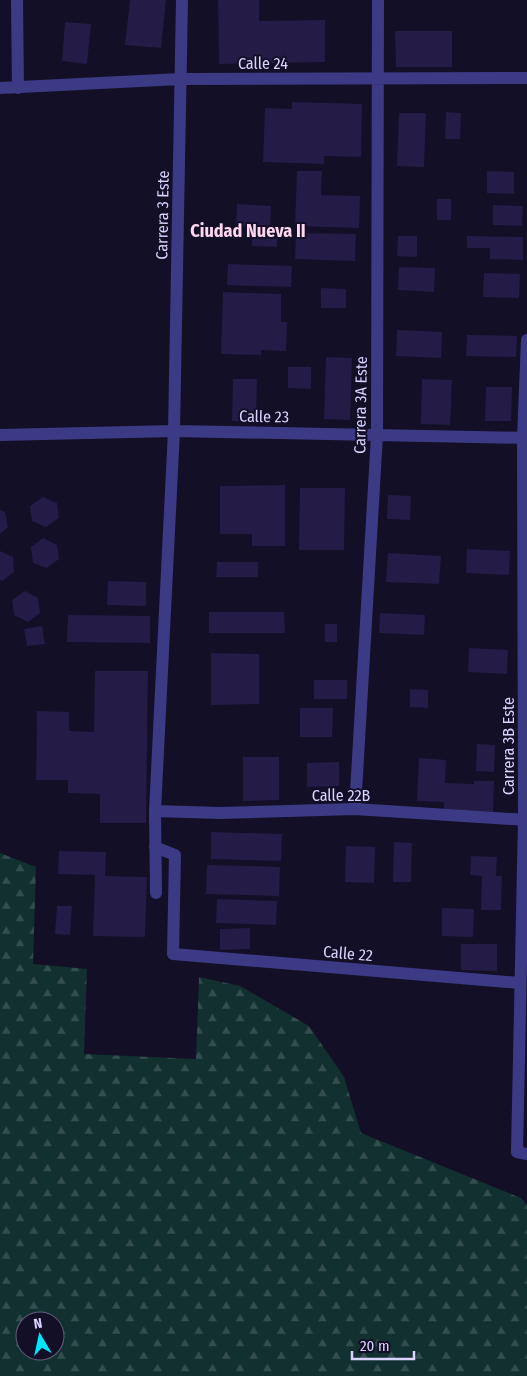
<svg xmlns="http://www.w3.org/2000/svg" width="527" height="1376" viewBox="0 0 527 1376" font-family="'Fira Sans Condensed',sans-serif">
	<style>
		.forest { fill: url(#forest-firs); fill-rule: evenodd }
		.building { fill: #241b47 }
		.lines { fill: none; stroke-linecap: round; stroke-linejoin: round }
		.minor { stroke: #3d3a85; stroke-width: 12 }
		.labels { text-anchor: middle; stroke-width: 4; stroke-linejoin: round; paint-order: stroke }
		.street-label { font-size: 16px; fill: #d9d4ff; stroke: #130f26 }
		.neighbourhood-label { font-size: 18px; font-weight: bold; fill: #ffd6f0; stroke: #130f26 }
	</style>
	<defs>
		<pattern id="forest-firs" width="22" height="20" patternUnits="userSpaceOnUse" patternTransform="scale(1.25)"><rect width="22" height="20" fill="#12302f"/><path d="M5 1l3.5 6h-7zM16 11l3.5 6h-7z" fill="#344d4e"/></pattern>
	</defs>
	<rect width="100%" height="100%" fill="#130f26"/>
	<!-- forest -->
	<path class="forest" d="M0,853L36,867L33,964L87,969L84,1054L196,1059L199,977L240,986L309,1026L344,1077L361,1133L521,1198L527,1205V1376H0ZM25,1321H55V1351H25Z"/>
	<!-- building -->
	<path class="building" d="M130,0H166L161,48L125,45Z
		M218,0H259V21L325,20V62L219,64Z
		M65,22L91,24L87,64L62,61Z
		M395,31H452V67H396Z
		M292,102L362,104L361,157L324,156V164L263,162L265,108L292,109Z
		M446,112L461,113L460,139H445Z
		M399,113H426L424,167L397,166Z
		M297,171H322L321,195L360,196L359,228L295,226Z
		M487,171L514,172V194L487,193Z
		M437,199H451V220H437Z
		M237,204L271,206L270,227L236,226Z
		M493,205L523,206L522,226L493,225Z
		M252,231H277V247L252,246Z
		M296,233L356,234L355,261L295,259Z
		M398,236H417V257L397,256Z
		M467,236L523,237V260L490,259V248H467Z
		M228,264L292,266L291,287L227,285Z
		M399,267L435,268L434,292L398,290Z
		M484,273L520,274L519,298L483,297Z
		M321,288L346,289V308H321Z
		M223,292L281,294V322H287L286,351L261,350V355L221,354Z
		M397,330L442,332L441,358L396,356Z
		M467,335L517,336L516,357L466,356Z
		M326,357L352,358L350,420L324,419Z
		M288,367H311V389L288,388Z
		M233,379H257L256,422L232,421Z
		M422,379L452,380L450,425L421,424Z
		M486,387H512L511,421H485Z
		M285,485V546H252V534H220V486Z
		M300,488H345L344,550H299Z
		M388,495L411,496L410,520L387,519Z
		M43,497L57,503L59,518L46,527L32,521L30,506Z
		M0,510L5,512L8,527L0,534Z
		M43,538L57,545L59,559L47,568L33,563L31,547Z
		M467,549L510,551L509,575L466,573Z
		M0,551L13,557L14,572L2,581L0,580Z
		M388,553L441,556L439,584L386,582Z
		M217,562H258V577H216Z
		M108,581L146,582V606L107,605Z
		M25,591L38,598L40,613L28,622L14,615L12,600Z
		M209,612H284L285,633H209Z
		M380,613L425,615L424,635L379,633Z
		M68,615L150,616V643L67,642Z
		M325,624H337V642H325Z
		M42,626L45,644L27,646L24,629Z
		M469,648L508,650L507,674L468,672Z
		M211,653L259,654V704L211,705Z
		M95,671H148L146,823H100V794L68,793V780H36L37,711L69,712V731L94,732Z
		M314,680H347V699H314Z
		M410,689L428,690V708L410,707Z
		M300,708H333L332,737H300Z
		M477,744L495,745L494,772L476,771Z
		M243,757H279V800L243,801Z
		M419,758L446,760L445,783L474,784V781H494L493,812L444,809V802L417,801Z
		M339,762V786L307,787V763Z
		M211,832L282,834L281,861L211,859Z
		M394,842L412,843L411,882H393Z
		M346,846L375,847L374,883L345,882Z
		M59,851L106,852L105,876L147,877L145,937L93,936L95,875L58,874Z
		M471,856L497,857L496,876H502L501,910H481L482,876L470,875Z
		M207,865L280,867L279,896L206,894Z
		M217,899L277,901L276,925L216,923Z
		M57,906H72L70,935L55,934Z
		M442,908L474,909L473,937L442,936Z
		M250,928V949L220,950V929Z
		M461,944H497V971L461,970Z"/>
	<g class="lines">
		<!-- minor -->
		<path class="minor" d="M17,0L18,88
			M0,88L180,79L527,78
			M527,340L523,438L524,820L517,1152L527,1154
			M0,435L174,431L527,438
			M355,809L377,435L378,0
			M155,811L220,813L355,809L527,820
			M155,847L175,855L173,954L520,983
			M156,893L155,811L174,431L182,0"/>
	</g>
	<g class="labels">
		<!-- street labels -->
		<g class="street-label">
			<text x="263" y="69">Calle 24</text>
			<text transform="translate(162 215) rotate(-89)" y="6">Carrera 3 Este</text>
			<text transform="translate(360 405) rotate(-89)" y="6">Carrera 3A Este</text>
			<text transform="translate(264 416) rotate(1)" y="6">Calle 23</text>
			<text transform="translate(508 746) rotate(-90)" y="6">Carrera 3B Este</text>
			<text x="341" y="801">Calle 22B</text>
			<text transform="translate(348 953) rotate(5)" y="6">Calle 22</text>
		</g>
		<!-- neighbourhood labels -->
		<g class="neighbourhood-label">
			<text x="248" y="237">Ciudad Nueva II</text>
		</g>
	</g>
	<!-- north arrow -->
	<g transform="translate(40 1336) rotate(351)"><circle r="24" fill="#130f26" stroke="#625e7d"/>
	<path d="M0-4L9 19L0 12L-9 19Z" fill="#00e5ff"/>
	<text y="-8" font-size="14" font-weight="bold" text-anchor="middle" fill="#d9d4ff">N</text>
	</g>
	<!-- scale -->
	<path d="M352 1351v8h62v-8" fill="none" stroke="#d9d4ff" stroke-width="2.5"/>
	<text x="360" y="1351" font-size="15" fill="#d9d4ff" stroke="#130f26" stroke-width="4" paint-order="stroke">20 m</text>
</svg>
